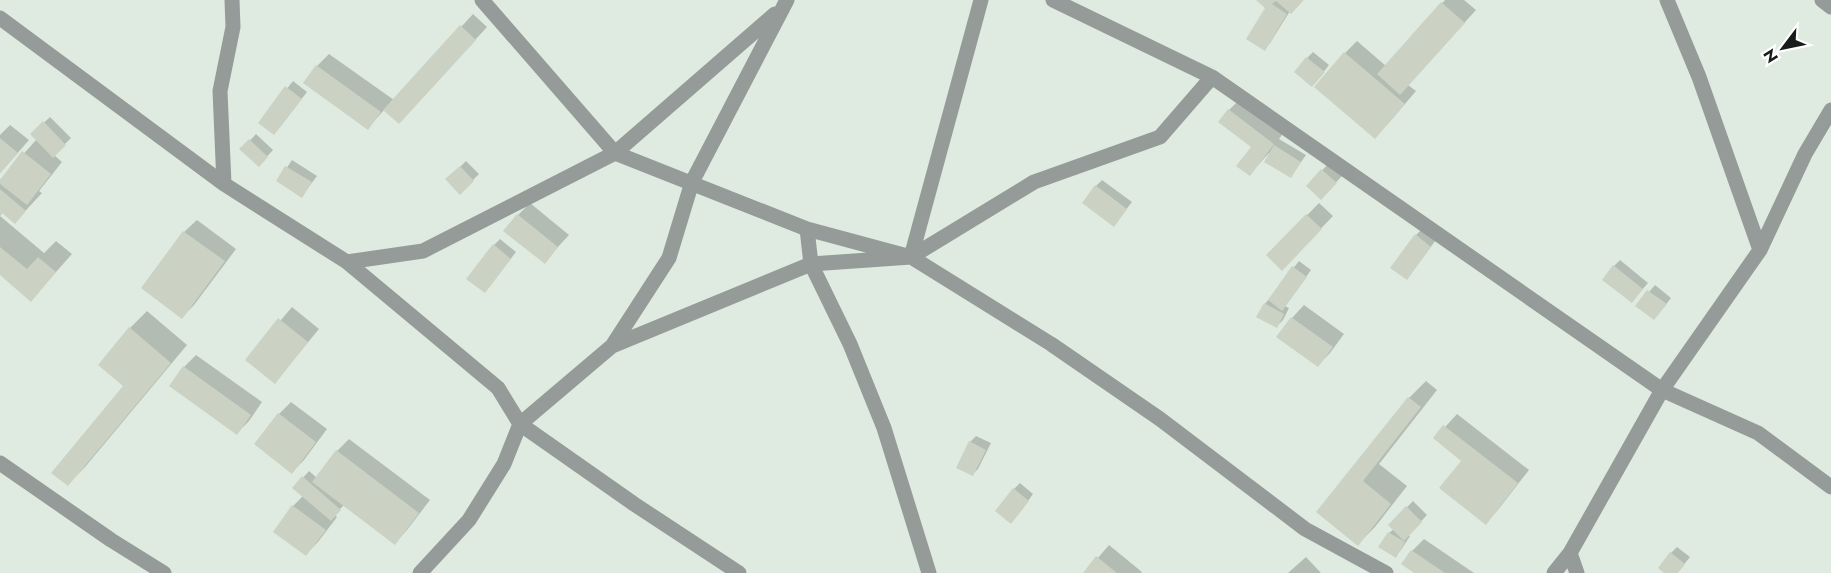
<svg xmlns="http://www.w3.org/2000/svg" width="1831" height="573" viewBox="0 0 1831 573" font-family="Jost,sans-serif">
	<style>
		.shadow { fill: #0003 }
		.building { fill: #cbd1c3 }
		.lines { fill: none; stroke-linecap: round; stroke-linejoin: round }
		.street { stroke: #949b99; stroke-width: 15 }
	</style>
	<rect width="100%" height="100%" fill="#dfebe0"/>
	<!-- shadow -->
	<path class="shadow" d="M1258,0H1303L1290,11L1270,43L1264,49L1267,8Z
		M1445,0H1464L1476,10L1408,85L1416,91L1387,125L1345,53L1357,41L1386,66Z
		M473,14L487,27L411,110L385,109L368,128L317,66L329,54L394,100Z
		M1313,52L1329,65L1318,79L1307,58Z
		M293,81L307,92L280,127L261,122Z
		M1241,98L1285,131L1279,139L1306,155L1291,176L1269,153L1250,174L1253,147L1229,110Z
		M50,117L71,138L54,155L62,162L39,191L42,193L15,222L3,212L0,216L44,253L56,241L72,254L31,300L0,273V180L37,139L32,134Z
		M10,125L29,140L0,173V135Z
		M256,134L273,150L259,165L242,149Z
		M292,160L317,176L302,196L278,181Z
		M466,161L479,174L460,193L447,180Z
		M1328,164L1342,176L1321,198L1308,186Z
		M1102,180L1132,202L1114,225L1096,186Z
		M530,203L569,235L544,262L518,215Z
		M1319,203L1333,216L1282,269L1268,255Z
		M197,220L236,249L194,305L182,317L143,288L184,232Z
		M1422,229L1436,240L1407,278L1416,235Z
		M500,239L516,252L490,285L494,245Z
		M1620,260L1648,283L1632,301L1614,266Z
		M1299,261L1311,270L1285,306L1289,308L1283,320L1277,326L1265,304Z
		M1655,285L1671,298L1660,312L1637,306Z
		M1304,305L1344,334L1330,353L1318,365L1292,318Z
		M292,307L319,329L275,382L247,360Z
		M147,311L187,345L85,467L68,484L125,386L100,365L130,328Z
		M196,355L262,402L249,421L237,433L184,367Z
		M1426,381L1437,390L1379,464L1407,486L1375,527L1358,544L1318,512L1409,398Z
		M291,402L327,429L304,460L292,472L256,444L279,414Z
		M1457,414L1529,470L1497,511L1485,523L1463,460L1435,438Z
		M976,436L991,443L978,469L972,475L970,442Z
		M349,439L430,500L407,530L395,543L344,505L334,515L337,517L318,542L306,554L293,506L303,496L294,488L309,471L317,478L337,451Z
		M1020,483L1033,494L1017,516L1014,489Z
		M1413,501L1427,515L1408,535L1410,536L1401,550L1395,556L1389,533L1394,529L1390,525Z
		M1424,539L1474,573H1417L1404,564L1412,551Z
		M1109,545L1142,572L1141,573H1085Z
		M1677,547L1690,557L1677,573H1667L1671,553Z
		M1306,557L1321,573H1288Z"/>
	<!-- building -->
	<path class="building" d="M1256,0H1304L1291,14L1276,1L1272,4L1287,14L1265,51L1246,39L1265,8Z
		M1441,2L1465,23L1400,95L1377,74Z
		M460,25L476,40L399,124L383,110Z
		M1344,52L1405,104L1375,139L1314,87Z
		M1306,57L1325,72L1312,87L1294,72Z
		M316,65L381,112L368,130L303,83Z
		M285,86L302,99L274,135L258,123Z
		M1228,109L1274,144L1250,176L1236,166L1251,147L1218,122Z
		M43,121L66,145L53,158L30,134Z
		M0,138L18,153L0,173Z
		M249,139L268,157L259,167L239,149Z
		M1274,145L1301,162L1291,178L1264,162Z
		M22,151L51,174L27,205L0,184V180Z
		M285,166L312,182L302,198L276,181Z
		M460,166L474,181L460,195L445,179Z
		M1321,169L1337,183L1321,200L1306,186Z
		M1095,185L1127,209L1114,227L1082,203Z
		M0,189L26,211L15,224L2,213L0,215Z
		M517,214L558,247L545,264L503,231Z
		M1306,214L1322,229L1282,271L1266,255Z
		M183,231L225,261L182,319L141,288Z
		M1415,234L1431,247L1407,280L1390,268Z
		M493,244L511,259L485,293L466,279Z
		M0,247L27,269L38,257L56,272L31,302L0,275Z
		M1613,265L1643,289L1632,303L1602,280Z
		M1292,266L1307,277L1282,311L1268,300Z
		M1647,290L1667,304L1654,320L1635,306Z
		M1264,303L1284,314L1277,328L1256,317Z
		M1291,317L1333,347L1318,367L1276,337Z
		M278,318L308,342L275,384L245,360Z
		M129,327L171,363L68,486L51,473L123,386L98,365Z
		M183,366L251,415L237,435L169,386Z
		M1408,397L1421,407L1363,481L1391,504L1358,546L1316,512Z
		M278,413L316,442L292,474L254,444Z
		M1443,425L1518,483L1486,525L1439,488L1461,461L1433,438Z
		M969,441L986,450L973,476L956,468Z
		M336,450L419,513L395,545L312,482Z
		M302,476L341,510L331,521L292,488Z
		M1013,488L1029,501L1011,524L995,511Z
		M292,505L326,530L306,556L273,532Z
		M1406,506L1422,522L1404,541L1388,525Z
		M1388,532L1405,542L1396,558L1378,547Z
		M1411,550L1445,573H1414L1401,564Z
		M1670,552L1685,564L1678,573H1664L1658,568Z
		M1096,556L1117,573H1083Z"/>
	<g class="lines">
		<!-- street -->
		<path class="street" d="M482,0L615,153L807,229L911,257L1051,344L1160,419L1305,529L1386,573
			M1053,0L1212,77L1662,390L1758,433L1831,487
			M1667,0L1699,77L1760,250
			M1822,0L1831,7
			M0,18L224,184L347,262L498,388L520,424L634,504L739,573
			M224,184L220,91L233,27L232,0
			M807,229L811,264L850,344L884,428L929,573
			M911,257L981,0
			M347,262L423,251L615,153L775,14
			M612,346L811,264L911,257L1034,182L1160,137L1212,77
			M0,463L111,540L164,573
			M1570,553L1577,573
			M420,573L469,520L504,464L520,424L612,346L669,258L692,182L787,0
			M1554,573L1570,553L1662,390L1760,250L1805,154L1831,110"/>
	</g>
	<!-- north arrow -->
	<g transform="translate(1783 48) rotate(238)" stroke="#ffffff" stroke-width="4.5" paint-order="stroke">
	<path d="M0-4.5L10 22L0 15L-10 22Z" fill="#191d1a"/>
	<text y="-9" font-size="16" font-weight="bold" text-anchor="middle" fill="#191d1a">N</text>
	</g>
</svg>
